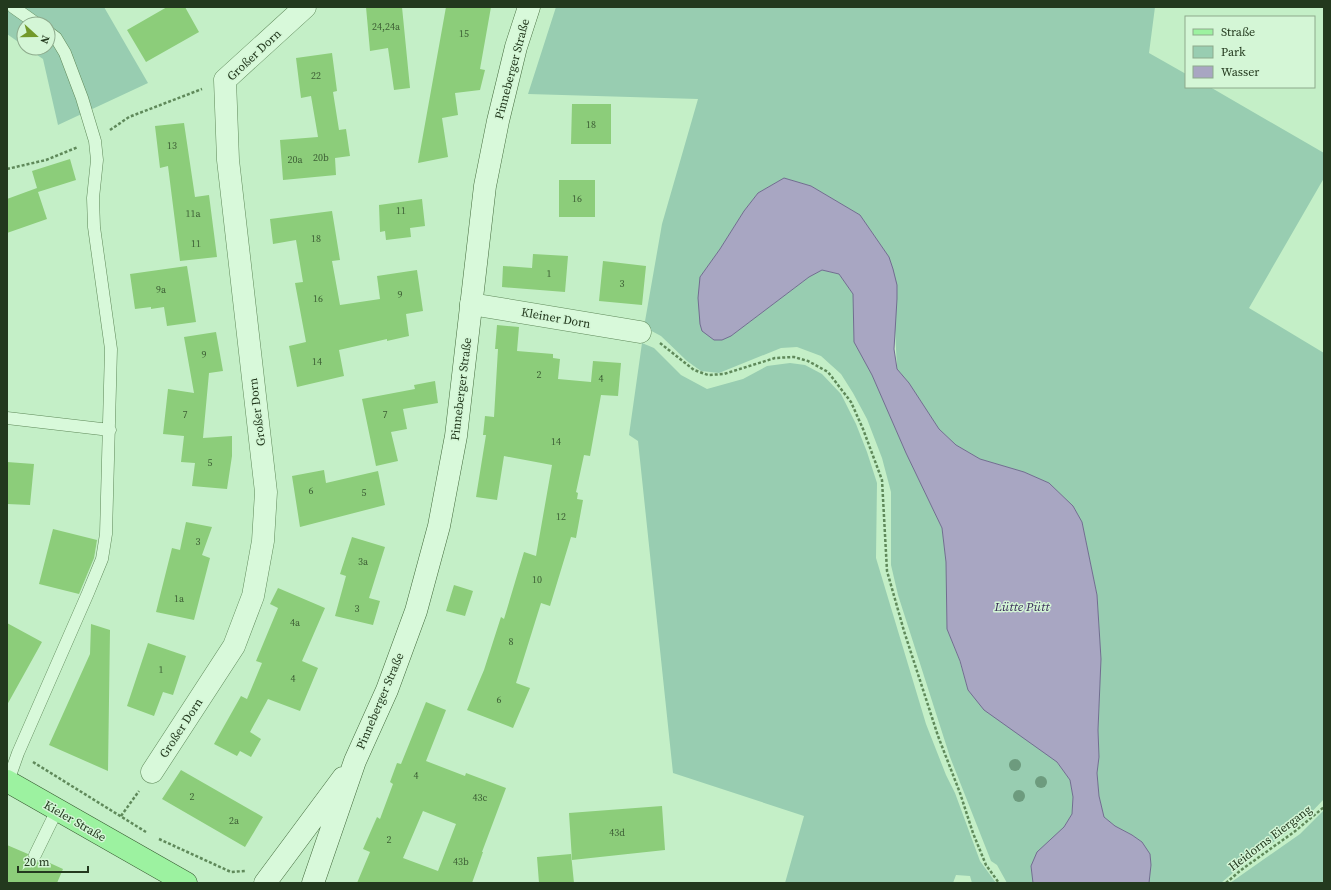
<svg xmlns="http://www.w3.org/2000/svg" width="1331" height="890" viewBox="0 0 1331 890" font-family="'Source Serif 4',serif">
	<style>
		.green { fill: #98cdb1 }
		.water { fill: #a8a6c2; stroke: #716d90 }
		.building { fill: #8ccd7a; fill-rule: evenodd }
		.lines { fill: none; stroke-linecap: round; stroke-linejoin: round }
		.service-casing { stroke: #5f895a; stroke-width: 13 }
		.minor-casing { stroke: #5f895a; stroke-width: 23 }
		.secondary-casing { stroke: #446b3d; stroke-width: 23 }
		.primary-casing { stroke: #35572e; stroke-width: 23 }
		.path { stroke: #5f895a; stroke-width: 2.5; stroke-dasharray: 3 2; stroke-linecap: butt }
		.service { stroke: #d8f9da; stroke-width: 12 }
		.minor { stroke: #d8f9da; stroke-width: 22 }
		.secondary { stroke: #d8f9da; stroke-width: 22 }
		.primary { stroke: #9cf2a0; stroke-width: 22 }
		.tree { fill: #6d9b7e }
		.labels { text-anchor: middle; stroke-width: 3; stroke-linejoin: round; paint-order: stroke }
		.number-label { font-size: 10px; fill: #3d5e35 }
		.street-label { font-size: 12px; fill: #23391e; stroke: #d4f6d6 }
		.water-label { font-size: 13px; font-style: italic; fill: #3a2d59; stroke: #d4f6d6 }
	</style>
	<rect width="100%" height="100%" fill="#c4efc7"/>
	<!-- green -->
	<path class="green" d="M7,7H104L148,83L58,125L43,59L27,48H48V24H24V46L7,34Z
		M556,7H1155L1149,53L1186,74V87H1210L1324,153V178L1249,308L1324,353V799L1305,819L1241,866L1221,883H1149L1151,865L1150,854L1142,842L1132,835L1115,826L1104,817L1099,796L1097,773L1099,757L1098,730L1101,659L1097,595L1082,522L1073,506L1049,483L1024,472L980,459L956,445L939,429L909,383L897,369L895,329L889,257L860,215L811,186L784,178L758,193L744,211L720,249L700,277V324L731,336L809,277L822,270L839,274L853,294L854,342L872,375L906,453L942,528L946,562L947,629L959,659L968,690L1057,762L1070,780L1073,797L1072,814L1064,827L1052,839L1031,866L1033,883H1007L997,865L991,861L950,757L898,595L891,565V492L882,458L867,419L853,393L841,374L821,356L797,347L781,348L719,373L701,371L687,361L661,336L644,327L662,224L698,99L528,94Z
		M642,343L654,348L681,375L707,389L743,379L767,366L790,363L805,365L822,374L841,394L856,424L867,452L877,483L876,558L926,724L946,775L955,793L980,861L996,883H972L970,876L956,875L953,883H785L804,816L673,773L638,441L629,435Z
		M1324,810V883H1230L1300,834Z"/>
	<!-- water -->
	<path class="water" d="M784,178L811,186L860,215L889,257L893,269L897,285V299L894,349L897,369L909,383L939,429L956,445L980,459L1024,472L1049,483L1073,506L1082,522L1097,595L1101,659L1098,730L1099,757L1097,773L1099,796L1104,817L1115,826L1132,835L1142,842L1150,854L1151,865L1149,883H1033L1031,866L1037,852L1064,827L1072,814L1073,797L1070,780L1057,762L984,710L968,690L960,661L947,629L946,562L942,528L906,453L872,375L854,342L853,294L839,274L822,270L809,277L731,336L722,340H714L702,331L700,324L698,298L700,277L720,249L744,211L758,193Z"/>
	<!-- building -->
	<path class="building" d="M167,7H185L199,32L146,62L127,30Z
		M366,7H402L410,88L394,90L388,48L370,51Z
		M446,7H491L480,69L485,70L480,90L455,93L458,115L442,118L448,157L418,163Z
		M332,53L337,91L333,92L339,130L346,129L350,156L335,158L336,175L283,180L280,140L318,137L311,96L301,98L296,58Z
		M572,104H611V144H571Z
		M184,123L195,197L209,195L217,257L180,261L168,166L160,168L155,126Z
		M70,159L76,180L38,192L47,219L7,233V199L37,188L32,171Z
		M559,180H595V217H559Z
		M422,199L425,226L410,228L411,237L386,240L385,231L380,232L379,205Z
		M332,211L340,260L332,261L340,305L380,299L377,276L417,270L423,311L406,314L409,336L387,341V339L339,350L344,376L297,387L289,346L306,342L295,283L303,282L296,240L273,244L270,219Z
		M533,254L568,256L565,292L502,287L503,266L532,268Z
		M603,261L646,266L642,305L599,301Z
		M187,266L196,322L167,326L164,307L151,309V307L135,309L130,274Z
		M497,325L519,327L517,351L553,354V358L560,359L558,379L591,382L593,361L621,363L618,396L601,395L590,456L584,455L576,492L578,493L577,499L583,500L576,538L571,537L550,606L541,603L516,683L530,688L513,728L467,710L484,670L501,617L504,619L524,552L536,556L552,465L504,456L497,500L476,497L486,435H483L485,416L494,417L498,349H495Z
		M216,332L223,371L209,373L203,438L232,436V456L227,489L192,486L195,463L181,462L184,436L163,434L168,389L194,393L184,337Z
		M435,381L438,403L403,409L407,429L391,432L398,461L376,466L362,399L415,389L414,385Z
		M7,462L34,464L30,505L7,504Z
		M324,470L326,483L378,471L385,505L300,527L292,476Z
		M186,522L212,527L202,555L210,558L194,620L156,612L172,548L180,550Z
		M53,529L97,540L94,558L79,594L39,584Z
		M352,537L385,547L369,598L380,601L373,625L335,616L346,576L340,574Z
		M454,585L473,591L465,616L446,611Z
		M278,588L325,608L302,661L318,668L300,711L268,699L250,732L261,739L251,757L240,751L237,756L214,744L241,696L247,699L262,663L256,661L278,608L270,604Z
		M7,623L42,642L7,705Z
		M91,624L110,630L108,771L49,745L90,654Z
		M148,643L186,656L173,695L163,692L154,716L127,706Z
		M426,702L446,710L426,761L465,776L466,773L506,788L482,852H483L472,883H357L370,852L363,849L377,817L380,819L393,784L390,782L397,763L401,764ZM423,811L456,824L438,871L403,858Z
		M181,770L263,817L245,847L162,799Z
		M662,806L665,850L572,860L569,813Z
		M7,845L28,854L29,859L32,862H36L41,859L63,869L57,883H7Z
		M571,854L574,883H539L537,857Z"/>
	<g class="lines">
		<defs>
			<path id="service" d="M13,7L37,24
				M7,418L110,430
				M7,784L18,753L88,593L102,559L106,534L111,349L94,227L93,198L97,160L95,141L82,98L65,53L56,38L48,32
				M35,855L57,810"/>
			<path id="minor" d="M471,304L640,332
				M152,772L234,646L253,596L263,541L266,492L228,160L225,80L305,7"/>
			<path id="secondary" d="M265,883L343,778
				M313,883L355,761L387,690L416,611L439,526L456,436L485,186L498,121L516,47L529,7"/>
			<path id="primary" d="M7,781L186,883"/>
		</defs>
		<!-- service casing -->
		<use href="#service" class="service-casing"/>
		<!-- minor casing -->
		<use href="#minor" class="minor-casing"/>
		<!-- secondary casing -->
		<use href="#secondary" class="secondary-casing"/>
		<!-- primary casing -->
		<use href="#primary" class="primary-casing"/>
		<!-- path -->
		<path class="path" d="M110,130L129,117L202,89
			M7,169L46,160L78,147
			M660,343L694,370L708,375L724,374L775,358L794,357L808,361L828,372L851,402L863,429L882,480L887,571L904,631L938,736L960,793L973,833L986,865L999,883
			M33,762L146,832
			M121,816L139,791
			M159,839L231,872L245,871
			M1226,883L1241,870L1294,832L1324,807"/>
		<!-- service -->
		<use href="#service" class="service"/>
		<!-- minor -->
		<use href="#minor" class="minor"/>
		<!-- secondary -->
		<use href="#secondary" class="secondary"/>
		<!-- primary -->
		<use href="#primary" class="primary"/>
	</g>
	<!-- trees -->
	<g class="tree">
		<circle cx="1015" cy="765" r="6"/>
		<circle cx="1041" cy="782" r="6"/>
		<circle cx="1019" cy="796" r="6"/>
	</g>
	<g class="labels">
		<!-- number labels -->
		<g class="number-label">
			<text x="386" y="30">24,24a</text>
			<text x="464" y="37">15</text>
			<text x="316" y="79">22</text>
			<text x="591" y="128">18</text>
			<text x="172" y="149">13</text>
			<text x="321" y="161">20b</text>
			<text x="295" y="163">20a</text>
			<text x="577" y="202">16</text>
			<text x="401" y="214">11</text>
			<text x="193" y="217">11a</text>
			<text x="316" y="242">18</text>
			<text x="196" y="247">11</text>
			<text x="549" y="277">1</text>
			<text x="622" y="287">3</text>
			<text x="161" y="293">9a</text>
			<text x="400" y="298">9</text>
			<text x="318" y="302">16</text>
			<text x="204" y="358">9</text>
			<text x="317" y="365">14</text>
			<text x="539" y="378">2</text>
			<text x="601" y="382">4</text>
			<text x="185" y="418">7</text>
			<text x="385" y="418">7</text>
			<text x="556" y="445">14</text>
			<text x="210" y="466">5</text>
			<text x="311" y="494">6</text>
			<text x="364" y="496">5</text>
			<text x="561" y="520">12</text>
			<text x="198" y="545">3</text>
			<text x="363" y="565">3a</text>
			<text x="537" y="583">10</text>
			<text x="179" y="602">1a</text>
			<text x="357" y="612">3</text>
			<text x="295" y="626">4a</text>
			<text x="511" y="645">8</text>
			<text x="161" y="673">1</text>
			<text x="293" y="682">4</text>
			<text x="499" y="703">6</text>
			<text x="416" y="779">4</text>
			<text x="192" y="800">2</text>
			<text x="480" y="801">43c</text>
			<text x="234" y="824">2a</text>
			<text x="617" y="836">43d</text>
			<text x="389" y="843">2</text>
			<text x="461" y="865">43b</text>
		</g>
		<!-- street labels -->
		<g class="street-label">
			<text transform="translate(254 55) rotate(-43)" y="4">Großer Dorn</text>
			<text transform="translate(512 69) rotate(-75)" y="4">Pinneberger Straße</text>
			<text transform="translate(556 318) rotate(10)" y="4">Kleiner Dorn</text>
			<text transform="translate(461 389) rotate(-83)" y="4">Pinneberger Straße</text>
			<text transform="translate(257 412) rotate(-97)" y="4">Großer Dorn</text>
			<text transform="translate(380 701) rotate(-67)" y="4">Pinneberger Straße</text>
			<text transform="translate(181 728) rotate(-57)" y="4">Großer Dorn</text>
			<text transform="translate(75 821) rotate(30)" y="4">Kieler Straße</text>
			<text transform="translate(1270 838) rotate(-37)" y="4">Heidorns Eiergang</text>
		</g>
		<!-- water labels -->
		<g class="water-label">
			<text x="1022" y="611">Lütte Pütt</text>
		</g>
	</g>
	<!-- border -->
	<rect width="1331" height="890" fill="none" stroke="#23391e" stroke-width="16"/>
	<!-- legend -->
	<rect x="1185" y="16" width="130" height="72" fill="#d4f6d6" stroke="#8daa8c"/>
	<rect x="1193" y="29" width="20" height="6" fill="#9cf2a0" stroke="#8daa8c"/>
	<text x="1221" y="36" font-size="12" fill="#23391e">Straße</text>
	<rect x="1193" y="46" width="20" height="12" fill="#98cdb1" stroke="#8daa8c"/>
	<text x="1221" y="56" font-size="12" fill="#23391e">Park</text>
	<rect x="1193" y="66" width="20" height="12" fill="#a8a6c2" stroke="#8daa8c"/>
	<text x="1221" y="76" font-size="12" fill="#23391e">Wasser</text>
	<!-- north arrow -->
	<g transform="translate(36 36) rotate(111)"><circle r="19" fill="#d4f6d6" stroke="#8daa8c"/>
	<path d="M0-3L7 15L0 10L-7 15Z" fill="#72992a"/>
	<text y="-6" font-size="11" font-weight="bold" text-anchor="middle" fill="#23391e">N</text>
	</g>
	<!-- scale -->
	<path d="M18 866v6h70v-6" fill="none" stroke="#23391e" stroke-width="2"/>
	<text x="24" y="866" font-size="12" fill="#23391e" stroke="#d4f6d6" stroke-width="3" paint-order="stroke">20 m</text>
</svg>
